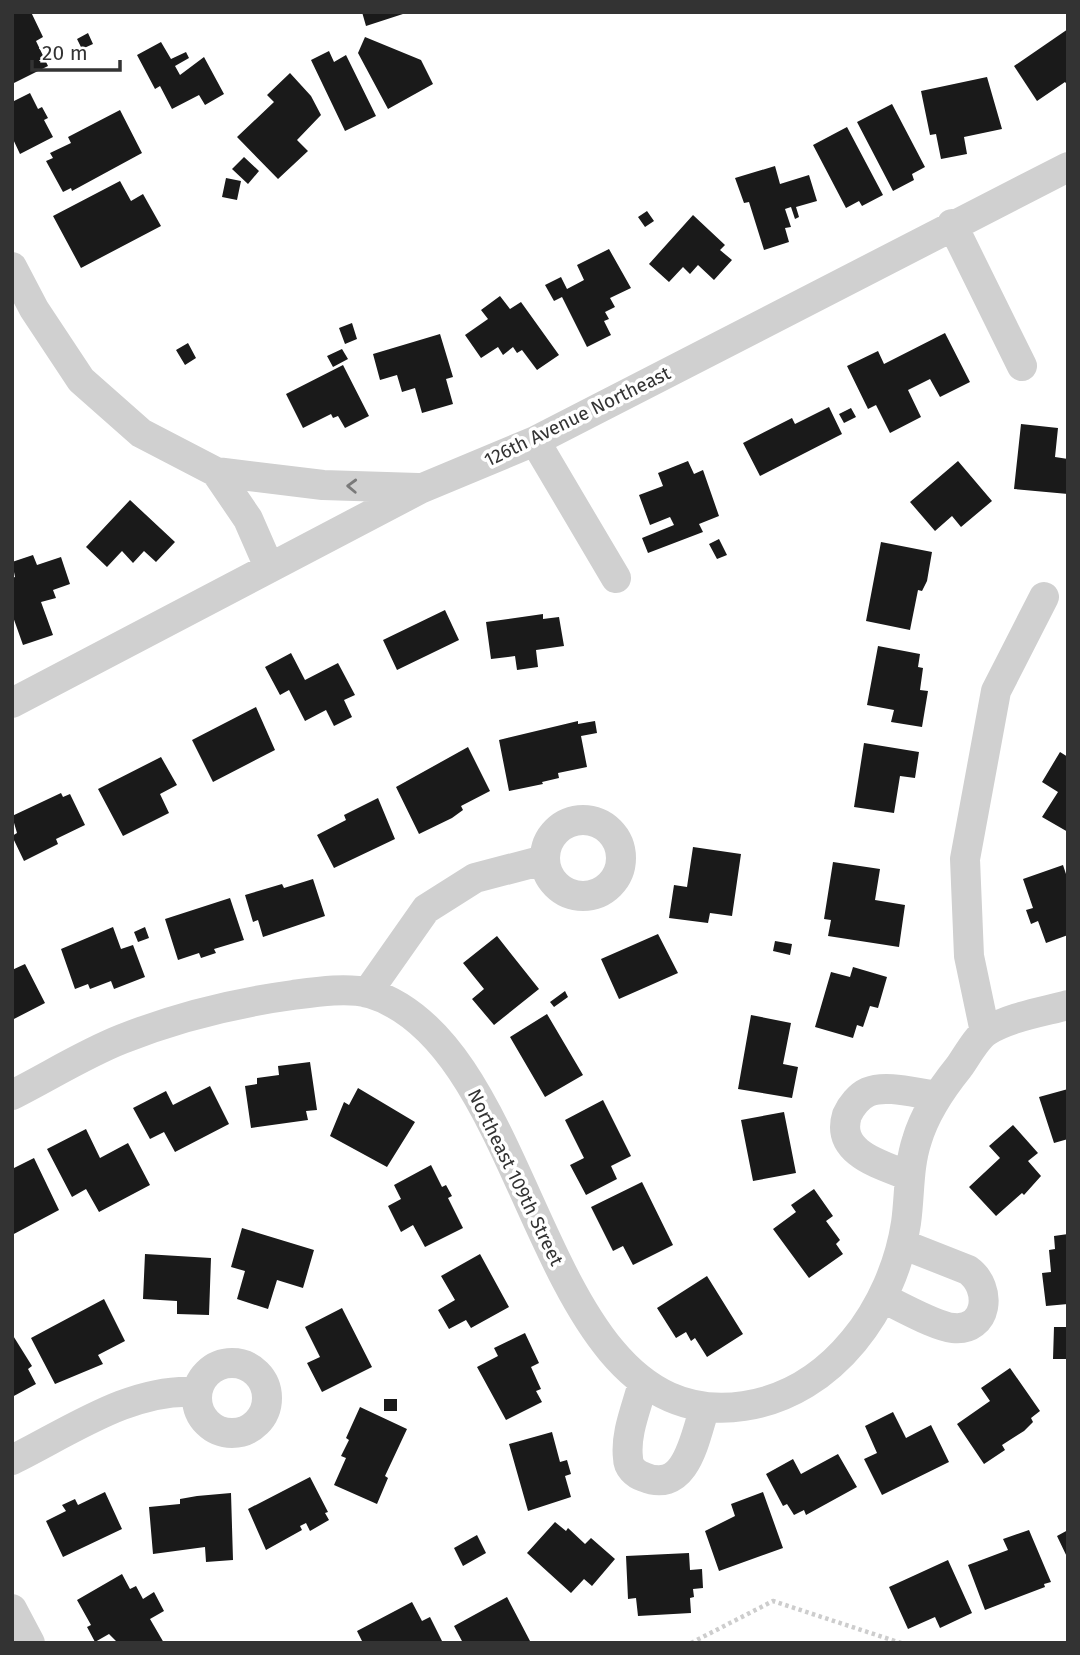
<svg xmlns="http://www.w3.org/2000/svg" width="1080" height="1655" viewBox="0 0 1080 1655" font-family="'Fira Sans',sans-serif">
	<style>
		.building { fill: #1a1a1a }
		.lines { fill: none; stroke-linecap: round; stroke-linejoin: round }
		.path { stroke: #cdcdcd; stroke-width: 4.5; stroke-dasharray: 3.5 3.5; stroke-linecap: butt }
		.street { stroke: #d0d0d0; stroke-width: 30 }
		.oneway { stroke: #7a7a7a }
		.labels { text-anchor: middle; stroke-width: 7; stroke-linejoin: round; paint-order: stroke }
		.street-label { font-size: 19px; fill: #333; stroke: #fff }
	</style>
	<rect width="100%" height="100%" fill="#fff"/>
	<!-- building -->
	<path class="building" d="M12,12H31L43,37L36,41L48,66L12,84Z
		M362,12H406V13L366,26Z
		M1068,29V86L1065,82L1037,101L1014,66Z
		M88,33L93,44L82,49L77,39Z
		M365,37L421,60L433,84L388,109L358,53Z
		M161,42L171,59L186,52L189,58L175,66L180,75L204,57L224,94L205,105L199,95L172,109L160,86L155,89L137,55Z
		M329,51L334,62L346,55L376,116L345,131L311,60Z
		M290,73L311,96L321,115L297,140L308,151L278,179L237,137L274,102L267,95Z
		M987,77L1002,129L964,137L967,154L941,159L936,134L930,135L921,91Z
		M30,93L38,109L42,107L48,118L44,120L53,137L20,154L12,137V102Z
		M892,104L925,167L912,174L914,180L893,191L857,122Z
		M120,110L142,153L72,191L71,188L63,192L46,161L53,158L50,153L71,143L68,137Z
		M847,127L883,195L862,206L859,201L846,208L813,145Z
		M244,157L259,171L248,184L232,169Z
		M775,166L780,184L809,175L817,201L796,207L799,217L795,219L791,207L785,209L791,227L785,228L789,242L764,250L749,202L744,203L735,178Z
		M226,178L241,181L237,200L222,197Z
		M120,181L131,201L143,194L161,226L81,268L53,216Z
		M647,211L654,221L645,227L638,217Z
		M693,215L725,245L720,250L732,260L714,280L698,265L690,274L683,267L669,282L649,264Z
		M609,249L631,288L610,298L615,307L605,312L609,319L604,321L611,335L587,347L562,297L554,301L545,285L561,277L567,289L584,280L577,265Z
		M500,296L510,309L521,302L559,355L537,370L522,350L517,353L513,347L503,355L498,347L481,358L465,335L488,319L481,310Z
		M352,323L357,339L345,344L339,328Z
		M945,333L970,382L940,397L930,379L908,390L921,417L890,433L876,405L868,409L847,366L878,351L884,364Z
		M440,334L453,377L446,379L453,404L422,413L415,388L402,392L397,375L380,380L373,354Z
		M188,343L196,358L185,365L176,350Z
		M342,349L348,359L333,367L327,356Z
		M343,365L369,416L345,428L338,416L333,418L331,414L303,428L286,394Z
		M829,407L842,434L760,476L743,443L792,418L795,424Z
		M851,408L856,417L844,423L839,414Z
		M1021,424L1058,428L1055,457L1068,459V494L1014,489Z
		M688,461L694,474L703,470L719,516L699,524L703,532L648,553L642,538L674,525L670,517L650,525L639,495L663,486L658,473Z
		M958,461L992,501L961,527L952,516L935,531L910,502Z
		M130,500L175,542L156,562L144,551L133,563L122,551L107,567L86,547Z
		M719,539L727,555L717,559L709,544Z
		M881,542L932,552L927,581L922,591L918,590L910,630L866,621Z
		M33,555L37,565L61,557L70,584L53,590L56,598L41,602L53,635L23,645L12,614V578L15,577L12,562Z
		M445,610L459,640L397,670L383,640Z
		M543,614V619L559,617L564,646L536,650L538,667L517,670L515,656L491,659L486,622Z
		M878,646L920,654L918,667L923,668L920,690L928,691L922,727L891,722L894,710L867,705Z
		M291,653L305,680L338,663L355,695L344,700L352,717L334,726L326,710L305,721L289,690L280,695L265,667Z
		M256,707L275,750L213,782L192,740Z
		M578,721V724L595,721L597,733L581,736L587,767L558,773L559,778L542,782L543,784L509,791L499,740Z
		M864,743L919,752L915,778L900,776L894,813L854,807Z
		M468,747L490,791L461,806L463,810L452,818L419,834L396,787Z
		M1060,752L1068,757V832L1042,817L1058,792L1042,782Z
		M161,757L177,785L160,794L169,813L123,836L98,789Z
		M61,793L63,797L70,794L85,825L56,839L58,844L24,861L12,836L17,833L12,816Z
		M378,798L395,839L334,868L317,835L346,820L344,815Z
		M693,847L741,854L732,916L710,913L708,923L669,918L674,885L687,887Z
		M833,862L880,869L875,900L905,905L899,947L828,936L831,920L824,919Z
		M1063,865L1068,880V935L1046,943L1038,921L1031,924L1026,910L1033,908L1023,879Z
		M313,879L325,916L263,937L258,920L253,922L245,895L282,884L284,888Z
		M230,898L244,940L214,949L216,953L201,958L199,953L178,960L165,919Z
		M113,927L121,949L133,945L145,977L114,989L111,981L90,989L88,984L75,989L61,949Z
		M145,927L149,938L138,942L134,932Z
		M658,934L678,973L619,999L601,959Z
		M497,936L539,989L494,1025L472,999L484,989L463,963Z
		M775,941L792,944L790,955L773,951Z
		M25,964L45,1003L12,1020V970Z
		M853,967L887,977L878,1008L870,1006L863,1027L857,1025L853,1038L815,1027L831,972L850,977Z
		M565,991L568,997L554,1007L550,1002Z
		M547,1014L583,1075L545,1097L510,1037Z
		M751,1015L791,1023L783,1064L798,1067L792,1098L738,1089Z
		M310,1062L317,1110L306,1111L308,1120L251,1128L245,1086L257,1084V1078L279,1075L278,1066Z
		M210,1086L229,1124L175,1152L164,1132L150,1139L133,1108L166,1091L173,1105Z
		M358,1088L415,1122L387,1167L330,1136L344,1102L349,1105Z
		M1068,1089V1139L1054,1143L1039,1097Z
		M603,1100L631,1156L611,1166L617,1179L586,1195L570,1165L584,1158L565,1120Z
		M784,1112L796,1173L753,1181L741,1120Z
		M1013,1125L1038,1153L1028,1161L1041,1176L1024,1195L1022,1193L996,1216L969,1187L1000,1158L989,1146Z
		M86,1129L100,1158L128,1143L150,1185L99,1212L86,1189L72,1197L47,1149Z
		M34,1158L59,1210L12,1235V1169Z
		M431,1165L442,1187L446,1185L452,1196L448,1198L463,1228L425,1247L413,1225L401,1232L388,1206L401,1199L394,1185Z
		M642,1182L673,1245L633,1265L623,1246L613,1251L591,1207Z
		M814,1189L833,1216L826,1221L840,1240L836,1244L843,1254L809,1278L773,1229L796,1212L791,1205Z
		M242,1228L314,1250L303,1288L277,1280L268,1309L237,1299L245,1271L231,1267Z
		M1068,1234V1304L1046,1306L1042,1273L1051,1272L1049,1250L1055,1249L1054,1236Z
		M145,1254L211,1258L209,1315L177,1314V1301L143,1299Z
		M480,1254L509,1307L471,1328L466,1320L449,1329L438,1310L455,1300L441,1276Z
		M707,1276L743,1334L707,1357L695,1338L691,1341L686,1332L676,1338L657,1308Z
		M104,1299L125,1341L98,1355L103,1364L55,1384L31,1338Z
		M342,1308L372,1367L322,1392L307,1363L320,1357L305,1327Z
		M1054,1327H1068V1359H1053Z
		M525,1333L539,1363L531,1367L541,1389L536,1391L542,1402L506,1420L477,1367L498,1356L494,1348Z
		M12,1334L32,1366L28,1369L36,1384L12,1397Z
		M1010,1368L1040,1411L1031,1418L1033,1422L1024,1431L1002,1445L1005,1450L984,1464L957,1424L990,1401L981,1388Z
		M384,1399H397V1411H384Z
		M360,1407L407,1429L385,1476L388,1478L377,1504L334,1485L346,1458L341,1456L349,1440L346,1438Z
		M893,1412L906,1438L931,1425L949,1462L882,1495L864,1459L877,1453L865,1426Z
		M552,1432L560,1462L567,1460L571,1474L565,1476L571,1497L528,1511L509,1444Z
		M838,1454L857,1487L806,1515L804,1510L794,1515L787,1504L783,1506L766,1474L793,1459L801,1474Z
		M310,1477L328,1512L325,1513L329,1520L310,1531L306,1523L300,1526L302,1530L266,1550L248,1509Z
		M105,1492L122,1529L63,1557L46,1521L66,1511L62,1505L75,1499L78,1505Z
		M763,1492L783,1548L719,1571L705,1531L735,1516L731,1504Z
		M231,1493L233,1560L206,1562L205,1547L153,1554L149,1507L180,1504V1499L197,1496Z
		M555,1522L566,1531L568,1528L585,1544L591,1538L615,1559L592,1586L584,1579L571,1593L527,1553Z
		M1029,1530L1051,1582L1044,1584L1045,1587L985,1610L968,1565L1008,1550L1003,1539Z
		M1068,1530V1559L1057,1536Z
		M477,1535L486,1553L463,1566L454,1548Z
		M689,1553L690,1570L702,1569L703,1588L693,1589L694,1597L690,1598L691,1613L638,1616L636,1598L628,1599L626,1556Z
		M948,1560L972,1613L940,1628L935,1617L908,1629L889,1587Z
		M122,1574L130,1589L136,1586L143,1599L154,1592L164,1611L150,1619L164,1643H118L109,1634L95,1642L87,1627L91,1625L77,1600Z
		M507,1597L530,1641L463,1643L454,1626Z
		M412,1602L422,1621L430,1617L443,1643H363L357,1631Z"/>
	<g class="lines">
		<!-- path -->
		<path class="path" d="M691,1643L773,1601L901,1643"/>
		<!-- street -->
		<path class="street" d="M952,224L1022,366
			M12,267L34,309L81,380L141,433L216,472L323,485L418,488
			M535,441L616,578
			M216,472L248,519L269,567
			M12,703L420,489L535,441L1068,167
			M545 858a38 38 0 1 1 76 0a38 38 0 1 1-76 0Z
			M367,993L426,909L475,878L544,860
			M985,1032L969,956L965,859L996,691L1044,597
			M12,1095C48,1077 84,1054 122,1039C177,1017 234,1003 293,995C315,992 347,987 369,993C539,1044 535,1437 744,1406C833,1393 893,1307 906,1223C910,1195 908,1167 917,1140C925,1113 942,1088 959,1067C967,1056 976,1038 987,1031C1010,1017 1042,1012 1068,1005
			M909,1176C883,1165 835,1154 847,1115C851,1106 859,1096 868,1092C887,1084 918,1094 938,1096
			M882,1298C901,1306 934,1326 953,1328C988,1332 993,1288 968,1270L902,1244
			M197 1398a35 35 0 1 1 70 0a35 35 0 1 1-70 0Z
			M643,1383C637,1407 625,1433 628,1458C628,1467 635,1474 644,1477C687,1495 695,1436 705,1407
			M12,1460C69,1432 132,1387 197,1392
			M12,1609L30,1643"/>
	</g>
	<!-- one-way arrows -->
	<defs><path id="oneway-chevron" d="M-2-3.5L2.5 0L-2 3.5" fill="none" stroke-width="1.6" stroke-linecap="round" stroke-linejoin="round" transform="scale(1.75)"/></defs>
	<use class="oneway" href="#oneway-chevron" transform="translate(352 486) rotate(-178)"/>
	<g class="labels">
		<!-- street labels -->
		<g class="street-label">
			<text transform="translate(577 416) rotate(-26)" y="7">126th Avenue Northeast</text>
			<text transform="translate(516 1177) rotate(64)" y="7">Northeast 109th Street</text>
		</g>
	</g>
	<!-- border -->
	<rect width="1080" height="1655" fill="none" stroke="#333333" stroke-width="28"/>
	<!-- scale -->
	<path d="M32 60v10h88v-10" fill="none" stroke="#333333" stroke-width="3.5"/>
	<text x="42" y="60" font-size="21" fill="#333333" stroke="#ffffff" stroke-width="5" paint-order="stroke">20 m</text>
</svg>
